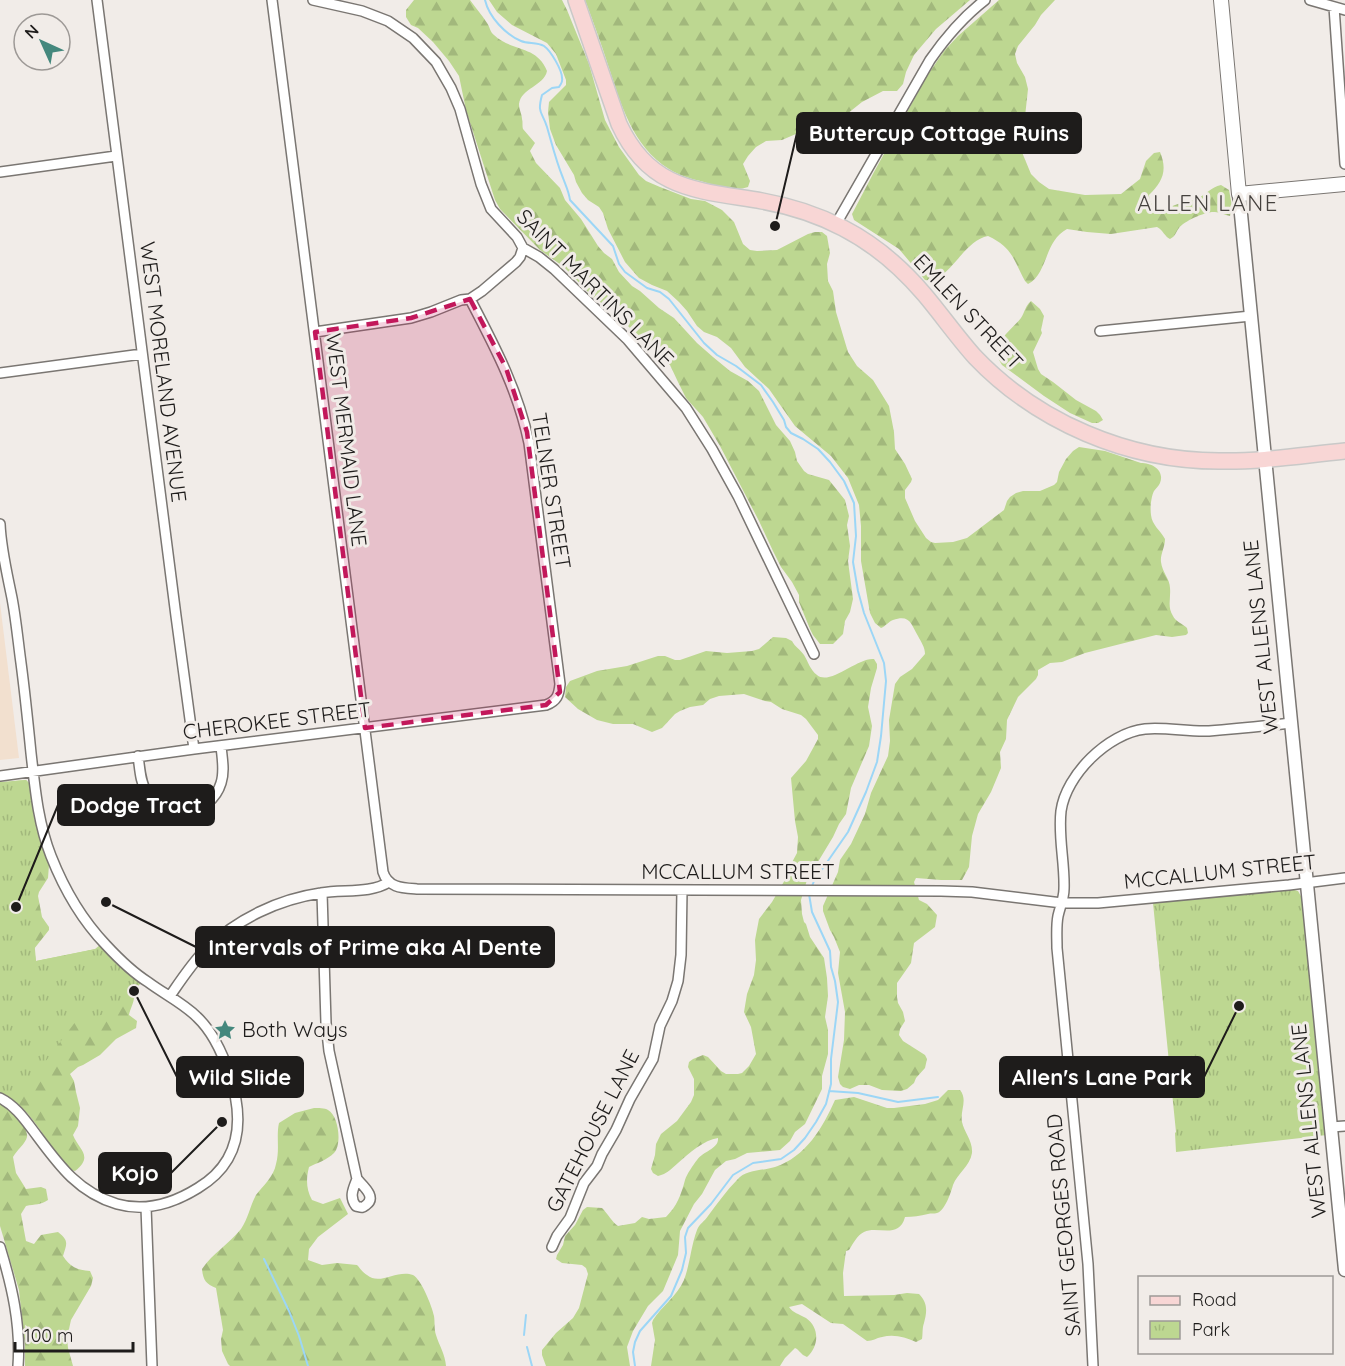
<svg xmlns="http://www.w3.org/2000/svg" width="1345" height="1366" viewBox="0 0 1345 1366" font-family="Quicksand,sans-serif">
	<style>
		.education { fill: #f2e0cf }
		.forest { fill: url(#forest-firs) }
		.park { fill: url(#park-tufts) }
		.lines { fill: none; stroke-linecap: round; stroke-linejoin: round }
		.stream { stroke: #9cd6f6; stroke-width: 2 }
		.minor-casing { stroke: #7a7672; stroke-width: 12 }
		.tertiary-casing { stroke: #7a7672; stroke-width: 15 }
		.secondary-casing { stroke: #7a7672; stroke-width: 16 }
		.primary-casing { stroke: #c9c9c8; stroke-width: 18 }
		.minor { stroke: #fff; stroke-width: 9 }
		.tertiary { stroke: #fff; stroke-width: 12 }
		.secondary { stroke: #fff; stroke-width: 14 }
		.primary { stroke: #f8d6d5; stroke-width: 15 }
		.marked { fill: #c2185b; fill-opacity: 0.2; stroke: #c2185b; stroke-width: 4.5; stroke-dasharray: 12 8; stroke-linejoin: round }
		.labels { text-anchor: middle; stroke-width: 6; stroke-linejoin: round; paint-order: stroke }
		.street-label { font-size: 21px; fill: #1e1c1b; stroke: #f1ece8 }
		.poi-label { font-size: 21px; fill: #1e1c1b; stroke: #f1ece8; text-anchor: start }
		.neighbourhood-label { font-size: 22px; letter-spacing: 1.5px; fill: #45413e; stroke: #f1ece8 }
		.leader { fill: none; stroke: #1e1c1b; stroke-width: 2 }
		.callout-dot { fill: #1e1c1b; stroke: #f1ece8; stroke-width: 2 }
		.callout { fill: #1e1c1b; stroke: #1e1c1b; stroke-width: 2 }
		.callout-label { font-size: 22px; text-anchor: middle; font-weight: bold; fill: #fff }
	</style>
	<defs>
		<pattern id="forest-firs" width="22" height="20" patternUnits="userSpaceOnUse" patternTransform="scale(1.5)"><rect width="22" height="20" fill="#bdd791"/><path d="M5 1l3.5 6h-7zM16 11l3.5 6h-7z" fill="#a2b87c"/></pattern>
		<pattern id="park-tufts" width="24" height="20" patternUnits="userSpaceOnUse" patternTransform="scale(1.5)"><rect width="24" height="20" fill="#bdd791"/><path d="M3 7l-1-3M5 7V3M7 7l1-3M15 17l-1-3M17 17v-4M19 17l1-3" fill="none" stroke="#a2b87c"/></pattern>
	</defs>
	<rect width="100%" height="100%" fill="#f1ece8"/>
	<!-- education -->
	<path class="education" d="M0,603L19,758L0,760Z"/>
	<!-- forest -->
	<path class="forest" d="M414,0H470C475,7 482,15 487,23C490,27 490,32 494,35C512,52 537,45 547,71C544,86 521,88 519,104C519,110 522,114 522,119C523,122 522,125 523,129L535,143L530,151L536,163L560,188L565,200L581,219L598,246L604,253L612,259L619,272L632,286L640,291L659,308L674,318L697,343L713,357L730,371L748,381L759,391L776,425L790,441L795,452L797,461L804,471L808,474L829,480L845,500L849,516L847,525L850,546L848,561L853,599L850,612L845,621L843,634L833,644H820L813,635L810,629L799,602V595L792,582L781,567L773,551L759,521L720,446L703,417L686,398L678,382L670,365L642,340L612,310L594,298L564,267L540,250L500,209L495,200L483,163L466,110L459,76L449,61L433,42L418,28L411,25L406,17V10Z
		M489,0H562L567,10L589,64L605,120L619,147L639,175L646,181L660,187L691,199L705,201L722,210L734,222L743,244L750,250L757,251L777,250L808,234L815,232H822L827,236L830,253L827,264L828,281L833,291L836,312L848,352L857,366L873,380L889,406L894,432L895,449L905,464L912,479L911,482L905,490V498L915,521L926,538L931,542L935,543L953,542L967,538L1004,510L1007,501L1010,497L1016,493L1023,491H1040L1054,485L1057,482L1059,472L1066,459L1073,451L1079,447L1105,451L1141,463C1152,463 1165,470 1160,483C1159,486 1156,488 1154,491C1151,497 1150,508 1151,515C1152,525 1160,530 1165,539C1165,547 1160,555 1161,562C1162,572 1170,579 1170,588C1171,598 1167,607 1173,616C1175,621 1183,624 1187,628L1188,633L1186,635L1172,637L1156,635L1085,653L1062,662L1050,663L1038,670V675L1036,679L1018,697L1007,720L1006,739L1000,752L1001,768L991,792L978,814L972,836L969,867L962,880H941L916,878L914,882L919,900L927,904L937,915L935,927L914,943L911,963L897,983V997L898,1003L903,1012L905,1021L900,1029L899,1035L903,1041L925,1055L927,1059L925,1068L916,1078L914,1083L907,1089L901,1091L882,1090L869,1085H859L850,1089L843,1087L840,1084L838,1077L844,1040L845,1012L838,973L840,952L834,937L830,930L823,911V906L838,872L840,860L851,844L865,814L871,793L888,756L890,741L889,720L895,684L900,677L912,669L925,654C925,647 921,642 918,636C911,624 910,614 893,620C888,622 886,626 881,628L875,623L870,613L861,561V526L859,505L848,478L831,456L795,426L769,389L745,367L731,348L717,337L704,332L697,326L687,311L679,302L667,291L652,285L639,278L625,262L608,229L603,213L599,207L588,200L582,193L576,182L574,175L556,145L550,129L548,112L549,102L566,85V80L556,54L547,43L512,25L497,12Z
		M585,0H970L936,29L914,55L906,72L903,84L897,91H883L862,102L842,118L805,130L782,140L766,141L756,147L748,156L743,164L750,181L748,187C735,192 717,186 704,182C692,179 680,176 669,169C632,146 621,104 608,65C601,43 593,21 585,0Z
		M999,0H1055L1041,15L1035,25L1018,46L1015,54L1017,63L1025,77L1028,89L1024,126L1019,145L1031,174L1039,182L1049,189L1085,195L1121,194L1140,179L1146,161L1154,153L1160,152C1168,171 1162,182 1149,195C1150,214 1166,208 1178,204C1184,202 1191,201 1196,199C1206,195 1211,187 1221,185L1229,190L1232,206L1230,216C1225,215 1219,212 1215,212C1206,211 1184,221 1179,228C1175,233 1176,236 1170,239C1165,237 1163,230 1157,227L1111,234L1087,232L1067,229C1044,241 1048,274 1028,284L1025,281C1013,259 1013,248 988,236C962,241 949,284 925,280L899,249L854,220L852,214L874,172L927,76L944,51L958,36Z
		M1031,301L1040,309L1044,316L1041,330L1042,333L1033,352L1038,369L1041,374L1053,382L1076,400L1096,411L1100,415L1103,420L1098,423H1092L1070,413L1044,396L1002,365L999,360L996,350C1001,336 1012,329 1021,318C1025,312 1025,306 1031,301Z
		M773,637L786,638L792,641C795,647 800,649 804,655C808,661 810,670 817,675C830,686 858,657 874,659L877,664V668L871,688L868,707L872,726L869,746L851,788L846,814L839,824L833,837L807,880L801,900L802,914L804,922L806,924L810,937L824,958L827,978L828,996L825,1017L828,1030V1054L822,1076V1089L805,1124L795,1132L790,1141L780,1150L747,1153L735,1159L726,1161L715,1170L702,1194L694,1204L680,1231L678,1255L663,1291L648,1306L633,1331L627,1347L630,1366H546L542,1355V1350L556,1333L573,1318L579,1308L588,1274L586,1268L582,1265L562,1263L556,1259L557,1255L563,1245L565,1236L575,1225L583,1210L587,1207L602,1208C607,1213 613,1223 618,1226L635,1223L642,1217L649,1219L666,1217C677,1206 681,1195 685,1180C687,1174 693,1165 697,1160C703,1151 719,1149 718,1138C704,1140 689,1153 678,1163C671,1169 667,1174 658,1176L653,1173L651,1169L655,1155L656,1144L661,1134L677,1121L691,1102L694,1095V1079L688,1067L689,1062L693,1059L703,1055L708,1057L721,1071L726,1074H738L742,1073L749,1066L756,1054L751,1027L744,1012L747,994L754,975L756,960L755,940L759,919L772,902L789,873L790,866L797,853L798,837L795,821L791,778L806,761L818,739V735L806,719L801,715L782,709L771,702L765,701L744,694L719,696L710,699L703,705L690,707L680,711L675,714L662,728L652,732L633,724H613L597,720L578,709L565,697L566,687L570,681L597,671L627,666L658,656H665L675,660H680L706,651L727,653L752,651L759,649Z
		M26,780L29,783L34,818L39,837L49,865L48,878L39,892L38,896L42,917L49,927V930L34,949L36,961L96,949C108,960 134,979 134,997C134,1003 130,1009 129,1015L137,1021L136,1028L116,1039L100,1055L83,1065L78,1067L70,1074L74,1081L76,1092L80,1108L78,1126L73,1135C79,1150 94,1156 75,1171L71,1170C66,1164 61,1158 56,1152C41,1133 28,1107 6,1096L0,785L15,781Z
		M948,1090H960C968,1100 960,1110 962,1122C964,1132 973,1141 972,1153C970,1166 957,1174 953,1185C951,1192 945,1211 937,1213C934,1214 931,1213 928,1214C920,1216 913,1217 905,1217C899,1240 877,1225 864,1232C857,1235 853,1244 849,1250L846,1251L843,1273L844,1296L894,1295L907,1293L919,1294C928,1303 927,1312 924,1323C922,1328 923,1334 922,1339L916,1342C905,1337 894,1334 882,1337C876,1338 873,1341 867,1341L843,1324L831,1323L802,1304L789,1307C793,1313 799,1314 806,1318C820,1328 819,1346 807,1357L803,1355L797,1349L795,1348L785,1358L780,1366H651L655,1340L652,1323L653,1320C662,1306 677,1296 684,1280C690,1264 691,1246 697,1230C699,1224 705,1221 708,1216C717,1204 726,1191 737,1180C746,1169 763,1171 775,1167C806,1157 823,1127 835,1100L854,1097L887,1108H894L925,1104L938,1100Z
		M0,1103C8,1107 29,1127 27,1137C26,1143 16,1151 13,1157L16,1173L26,1189L41,1187L46,1189L48,1200C41,1205 35,1204 26,1206L21,1214L26,1241L34,1244L41,1235L58,1232C69,1241 67,1243 63,1256C70,1267 77,1270 90,1271L93,1278L91,1286L71,1320L67,1338L68,1348L73,1366H25V1346L19,1290L0,1226Z
		M314,1108C318,1108 325,1108 328,1110C339,1116 342,1145 334,1153C327,1160 317,1163 309,1167C306,1179 306,1189 312,1200L323,1204L340,1198L348,1214L318,1237L309,1249L308,1260L322,1265L337,1263L357,1265C360,1268 363,1273 367,1275C380,1286 397,1269 413,1275C421,1279 432,1306 434,1316C435,1322 434,1329 436,1335C439,1345 445,1354 446,1366H230L228,1364L222,1351L221,1339L223,1330L216,1288C206,1284 203,1280 202,1269C213,1253 229,1244 241,1229C248,1219 250,1206 256,1195C263,1186 274,1176 276,1164C280,1150 276,1136 279,1123L295,1113Z"/>
	<!-- park -->
	<path class="park" d="M26,780L29,783C31,812 38,839 49,865L28,870L36,961L95,949L100,945L126,970L141,983L114,1012L76,1021L15,1102L0,1094V782Z
		M1291,889L1298,891L1302,898L1327,1135L1176,1152L1175,1133L1176,1132L1153,903Z"/>
	<g class="lines">
		<!-- stream -->
		<path class="stream" d="M485,0C489,17 505,34 521,41C528,44 537,42 544,46C551,51 562,70 562,78C563,83 561,83 559,87L552,88L542,95C537,114 542,111 547,127C552,144 556,161 563,178C566,186 569,192 570,200L613,246L619,264L625,272L647,288L660,292L669,299L704,343L717,355L736,366L761,385L773,402L784,420L786,427L791,433L803,439L818,449L830,462L844,481L854,503L856,536L853,562L858,591L864,613L884,663L886,681L881,736L877,762L866,792L848,832L814,881L811,889
			M829,1091L858,1093L898,1102L938,1097
			M264,1259L289,1311L299,1336L308,1366
			M524,1335L526,1315
			M527,1347L532,1366
			M635,1366L633,1352L635,1342L640,1331L671,1296L682,1270L686,1253L685,1237L688,1228L711,1204L733,1175L753,1163L781,1159L794,1150L805,1138L816,1122L826,1104L831,1084V1059L838,1002L835,981L831,967L830,951L812,912L809,894"/>
		<defs>
			<path id="minor" d="M97,0L176,616L194,749
				M272,0L383,872C388,888 403,888 417,889L941,891L972,892L1062,903H1098L1289,885L1345,878
				M313,0L362,11L388,21L413,38L436,62L451,88L460,109L481,184L491,209L517,237L523,248L539,257L554,269L628,340L686,408L712,449L738,496L814,654
				M1310,0L1345,10
				M1334,7L1345,164
				M0,172L116,156
				M836,224L930,60C946,37 963,17 985,0
				M1100,331L1251,316
				M315,332L411,318L431,312L461,300L470,299L482,291L516,262L520,257L523,248
				M0,373L142,354
				M0,524C1,549 7,573 12,598C16,619 18,641 21,663C25,693 28,723 31,753C35,788 38,823 51,856C64,889 82,920 106,945C119,959 132,972 148,982C164,994 183,1003 197,1017C213,1032 222,1052 229,1073C244,1117 243,1161 198,1188C174,1203 145,1212 117,1204C76,1192 56,1161 32,1129C23,1117 14,1105 0,1098
				M138,756C140,769 140,782 147,793C165,823 211,816 221,783C225,771 222,758 221,746
				M0,776L194,749L546,705C557,701 559,695 560,684L529,443C518,390 495,347 470,299
				M322,893L326,1023L329,1051L357,1179C363,1186 377,1197 366,1205C361,1209 361,1207 356,1206C349,1197 353,1189 357,1179
				M170,996C181,980 192,963 206,949C237,919 279,899 321,893C343,889 370,894 389,882
				M1331,1127L1345,1126
				M146,1207L152,1366
				M0,1247C12,1286 21,1325 18,1366
				M552,1247L557,1236L570,1218L584,1183L597,1166L602,1154L616,1130L630,1099L653,1059L660,1026L672,1001L678,981L681,955L682,890
				M1093,1366L1088,1264L1057,948C1057,937 1056,926 1058,916C1060,907 1064,898 1064,889C1065,863 1058,837 1061,811C1066,775 1108,733 1145,729C1166,727 1188,732 1209,731C1236,729 1264,726 1291,723"/>
			<path id="tertiary" d="M1239,194L1345,1270"/>
			<path id="secondary" d="M1221,0L1239,194L1345,184"/>
			<path id="primary" d="M576,0L619,124C650,191 698,190 762,201C790,206 818,215 843,228C874,244 901,267 924,294C941,314 957,337 975,357C1037,422 1128,461 1219,461C1261,462 1303,455 1345,451"/>
		</defs>
		<!-- minor casing -->
		<use href="#minor" class="minor-casing"/>
		<!-- tertiary casing -->
		<use href="#tertiary" class="tertiary-casing"/>
		<!-- secondary casing -->
		<use href="#secondary" class="secondary-casing"/>
		<!-- primary casing -->
		<use href="#primary" class="primary-casing"/>
		<!-- minor -->
		<use href="#minor" class="minor"/>
		<!-- tertiary -->
		<use href="#tertiary" class="tertiary"/>
		<!-- secondary -->
		<use href="#secondary" class="secondary"/>
		<!-- primary -->
		<use href="#primary" class="primary"/>
	</g>
	<!-- marked area -->
	<path class="marked" d="M470,299L506,368L527,432L560,692L546,705L365,728L315,332L411,318Z"/>
	<!-- icons -->
	<defs>
		<symbol id="sight-bare" viewBox="-9 -9 18 18"><path d="M0-6L1.8-2.2L6-1.7L2.9 1.2L3.7 5.4L0 3.3L-3.7 5.4L-2.9 1.2L-6-1.7L-1.8-2.2Z" fill="#44887d" stroke="#f1ece8" stroke-width="2.5" paint-order="stroke"/></symbol>
	</defs>
	<g fill-rule="evenodd">
		<use href="#sight-bare" x="210" y="1015" width="30" height="30"/>
	</g>
	<g class="labels">
		<!-- street labels -->
		<g class="street-label">
			<text transform="translate(595 288) rotate(45)" y="7">SAINT MARTINS LANE</text>
			<text transform="translate(968 312) rotate(47)" y="7">EMLEN STREET</text>
			<text transform="translate(163 372) rotate(83)" y="7">WEST MORELAND AVENUE</text>
			<text transform="translate(346 440) rotate(83)" y="7">WEST MERMAID LANE</text>
			<text transform="translate(551 491) rotate(81)" y="7">TELNER STREET</text>
			<text transform="translate(1261 637) rotate(-96)" y="7">WEST ALLENS LANE</text>
			<text transform="translate(277 721) rotate(-7)" y="7">CHEROKEE STREET</text>
			<text x="738" y="879">MCCALLUM STREET</text>
			<text transform="translate(1220 872) rotate(-6)" y="7">MCCALLUM STREET</text>
			<text transform="translate(1309 1121) rotate(-96)" y="7">WEST ALLENS LANE</text>
			<text transform="translate(593 1131) rotate(-63)" y="7">GATEHOUSE LANE</text>
			<text transform="translate(1064 1225) rotate(-95)" y="7">SAINT GEORGES ROAD</text>
		</g>
		<!-- poi labels -->
		<g class="poi-label">
			<text x="242" y="1037">Both Ways</text>
		</g>
		<!-- neighbourhood labels -->
		<g class="neighbourhood-label">
			<text x="1208" y="211">ALLEN LANE</text>
		</g>
	</g>
	<!-- callouts -->
	<path class="leader" d="M775 226L797 133M16 907L58 805M106 902L196 947M134 991L177 1077M1239 1006L1204 1077M222 1122L171 1173"/>
	<g class="callout-dot">
		<circle cx="775" cy="226" r="6"/>
		<circle cx="16" cy="907" r="6"/>
		<circle cx="106" cy="902" r="6"/>
		<circle cx="134" cy="991" r="6"/>
		<circle cx="1239" cy="1006" r="6"/>
		<circle cx="222" cy="1122" r="6"/>
	</g>
	<g class="callout">
		<rect x="797" y="113" width="284" height="40" rx="6"/>
		<rect x="58" y="785" width="156" height="40" rx="6"/>
		<rect x="196" y="927" width="358" height="40" rx="6"/>
		<rect x="177" y="1057" width="126" height="40" rx="6"/>
		<rect x="1000" y="1057" width="204" height="40" rx="6"/>
		<rect x="99" y="1153" width="72" height="40" rx="6"/>
	</g>
	<g class="callout-label">
		<text x="939" y="141">Buttercup Cottage Ruins</text>
		<text x="136" y="813">Dodge Tract</text>
		<text x="375" y="955">Intervals of Prime aka Al Dente</text>
		<text x="240" y="1085">Wild Slide</text>
		<text x="1102" y="1085">Allen's Lane Park</text>
		<text x="135" y="1181">Kojo</text>
	</g>
	<!-- legend -->
	<rect x="1138" y="1276" width="195" height="78" fill="#f1ece8" stroke="#9d9996" stroke-width="1.5"/>
	<rect x="1150" y="1296" width="30" height="9" fill="#f8d6d5" stroke="#9d9996" stroke-width="1.5"/>
	<text x="1192" y="1306" font-size="18" fill="#1e1c1b">Road</text>
	<rect x="1150" y="1321" width="30" height="18" fill="url(#park-tufts)" stroke="#9d9996" stroke-width="1.5"/>
	<text x="1192" y="1336" font-size="18" fill="#1e1c1b">Park</text>
	<!-- north arrow -->
	<g transform="translate(42 42) rotate(315)"><circle r="28" fill="#f1ece8" stroke="#9d9996" stroke-width="1.5"/>
	<path d="M0-4.5L10 22L0 15L-10 22Z" fill="#44887d"/>
	<text y="-9" font-size="16" font-weight="bold" text-anchor="middle" fill="#1e1c1b">N</text>
	</g>
	<!-- scale -->
	<path d="M15 1342v9h118v-9" fill="none" stroke="#1e1c1b" stroke-width="3"/>
	<text x="24" y="1342" font-size="18" fill="#1e1c1b" stroke="#f1ece8" stroke-width="4.5" paint-order="stroke">100 m</text>
</svg>
